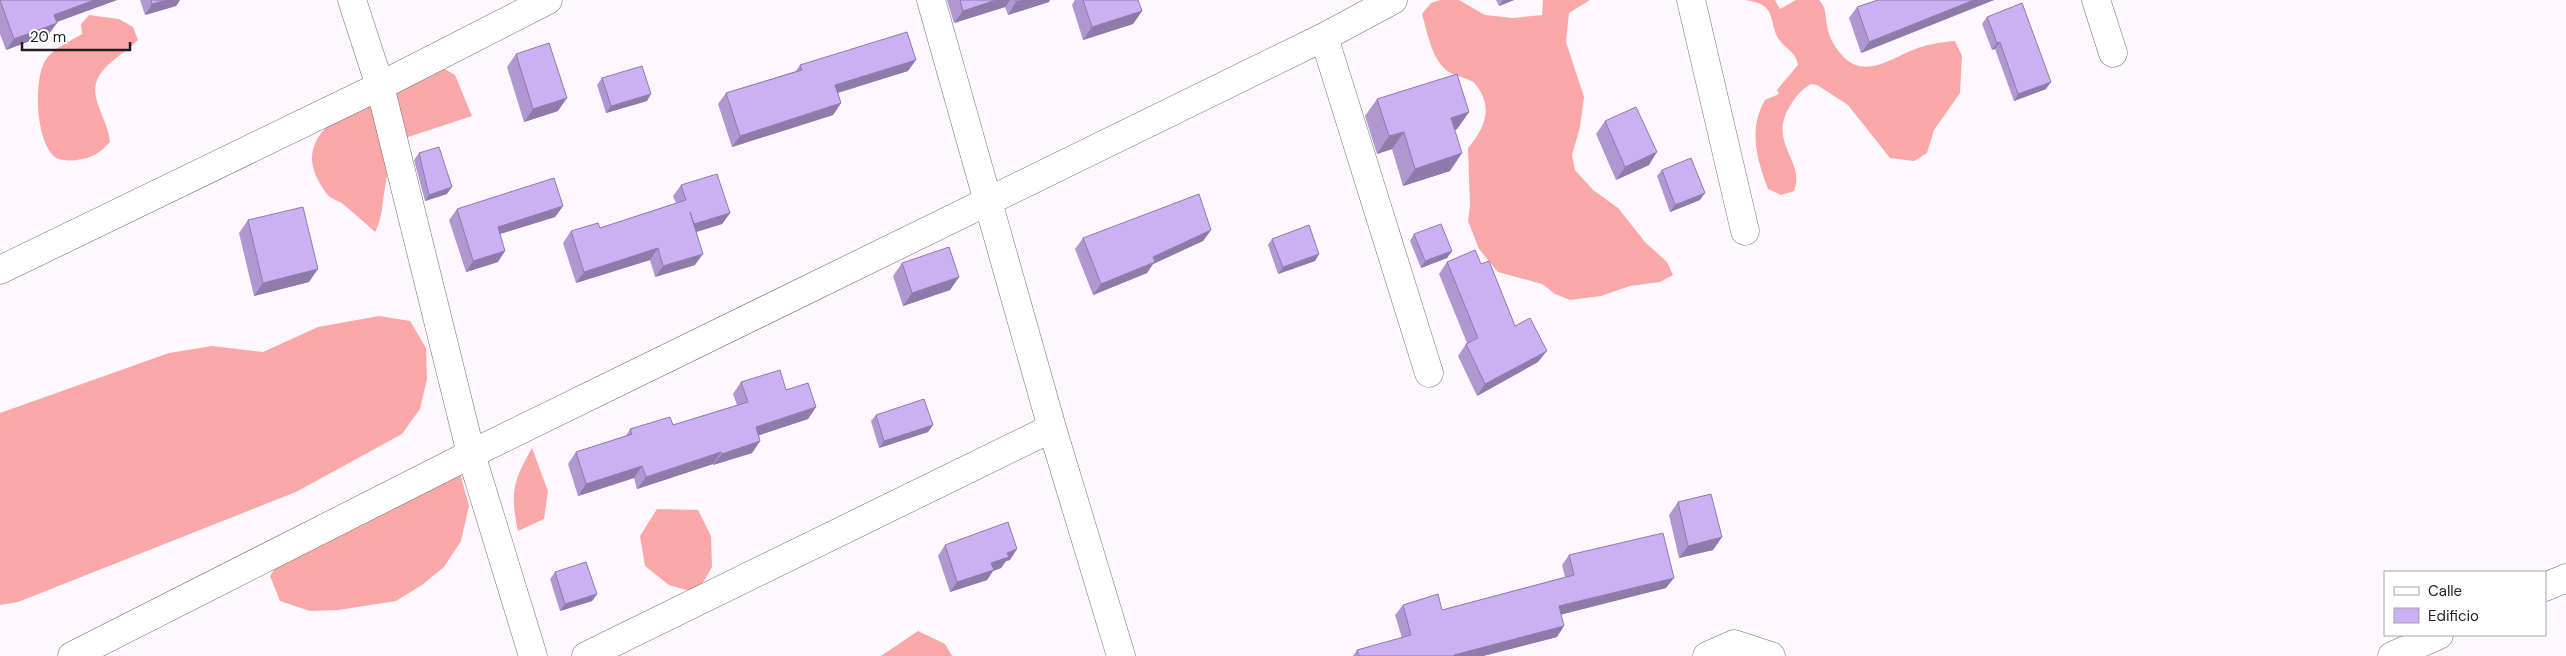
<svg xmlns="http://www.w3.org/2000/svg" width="2566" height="656" viewBox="0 0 2566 656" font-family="'DM Sans',sans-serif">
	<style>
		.forest { fill: #f9a8a7 }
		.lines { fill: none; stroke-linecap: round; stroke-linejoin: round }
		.minor-casing { stroke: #756e74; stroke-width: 29 }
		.minor { stroke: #fff; stroke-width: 28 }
		.wall { fill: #af97d1 }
		.shaded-wall { fill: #8e7baa }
		.building { fill: #cbb0f3; stroke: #8e7baa }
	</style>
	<rect width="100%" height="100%" fill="#fff7fe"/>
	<!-- forest -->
	<path class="forest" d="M1440,0H1459L1485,15L1513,18L1542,15L1543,0H1590L1569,13L1566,42L1584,97L1580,127L1572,155L1575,170L1593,190L1618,208L1645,242L1667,262L1673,275L1660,282L1630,286L1601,296L1570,300L1555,294L1542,284L1498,272L1479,249L1468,221L1470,206L1468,148C1483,130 1493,111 1479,89C1476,86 1475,82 1471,81C1462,76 1451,76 1444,68C1431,55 1427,31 1422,14L1431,3Z
		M1745,0H1775L1780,9L1796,0H1819C1827,8 1825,16 1827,25C1828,35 1834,46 1840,53C1861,79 1886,62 1910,51C1924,45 1940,42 1955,41L1962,56L1960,93L1934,130L1927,153L1914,161L1890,158L1848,105L1817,85L1811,84C1801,90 1796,96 1790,106C1767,143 1806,161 1794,191L1781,195L1768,189C1757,160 1748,129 1765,100L1779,94L1777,90L1798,65C1796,52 1787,50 1780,41C1767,24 1780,4 1745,0Z
		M89,15L119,19L133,27L138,40C122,57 90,69 96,97C99,113 108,123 110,142C100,153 92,158 77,160C71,161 60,161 55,157C36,142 33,82 45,61C53,48 69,42 82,34L81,24Z
		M443,68L455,75L472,116L402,139C393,154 388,169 385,187C382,203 383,217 375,232C365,223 354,213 343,204C338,200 330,199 327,194C305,165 307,143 334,120Z
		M379,316L410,321L426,348L427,379L420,409L402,434L296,492L18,602L0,605V413L169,353L212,346L263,352L318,327Z
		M532,448L548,491L544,519L518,531C510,493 513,482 532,448Z
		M458,466L469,506L461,541L444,567L422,585L396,601L338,610L310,611L280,601L270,576L287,550Z
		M657,509L698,510L711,536L712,567L697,593L669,585L645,566L640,536Z
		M918,631L945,644L952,656H881Z"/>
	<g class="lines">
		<defs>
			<path id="minor" d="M352,0L380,86L471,454L533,656
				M931,0L1052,428L1121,656
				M1691,0L1745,231
				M2096,0L2113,53
				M1324,37L1429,373
				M0,270L380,86L548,0
				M2545,587L2566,578
				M72,656L471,454L1324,37L1393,0
				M586,656L1052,428
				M1707,656L1734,644L1771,656
				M2392,656L2439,635"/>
		</defs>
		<!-- minor casing -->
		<use href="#minor" class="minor-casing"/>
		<!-- minor -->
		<use href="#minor" class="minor"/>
	</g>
	<!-- wall -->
	<path class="wall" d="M0,0H117L56,22L49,34L6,50L0,34Z
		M140,0H180L176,6L145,15Z
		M947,0H1050L1049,2L1008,15L1005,7L954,23Z
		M1075,0H1138L1142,11L1133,24L1083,40L1072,5Z
		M1496,0H1514L1499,6Z
		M1878,0H1994L1861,53L1849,18L1857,7Z
		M1987,17L2046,89L2014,101L1995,49L1992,50L1982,24Z
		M516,54L558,111L524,122L507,67Z
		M800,65L908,71L838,93L841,103L833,115L732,147L718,104L726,93L796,71Z
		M602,78L647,101L606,113L597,85Z
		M1377,99L1469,112L1457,129L1455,130L1450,171L1403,186L1392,149L1377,154L1365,116Z
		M1605,121L1649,165L1616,180L1596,134Z
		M419,153L447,194L425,201L414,160Z
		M1662,170L1700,200L1670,212L1657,176Z
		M681,185L730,213L722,224L696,232L695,265L655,277L650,260L576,283L563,243L571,231L600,228L676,203L673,196Z
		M563,206L555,217L500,234L498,262L466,272L449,220L457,209Z
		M248,220L309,282L254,296L239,233Z
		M1211,230L1203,241L1153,264L1147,273L1093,295L1075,249L1083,238Z
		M1414,234L1452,251L1447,258L1421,268L1410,241Z
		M1272,239L1319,254L1315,261L1278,274L1268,245Z
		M1447,262L1481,264L1515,326L1538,362L1477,396L1458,356L1466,344L1467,343L1439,274Z
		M902,263L959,277L950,290L903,306L893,276Z
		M741,382L786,390L816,407L808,419L759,435L760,441L752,453L713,465V464L637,489L634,478L578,496L568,464L576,452L626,436L630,429L673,425L737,405L733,394Z
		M876,415L933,425L928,432L879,448L871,421Z
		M1678,502L1722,537L1713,550L1679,558L1669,515Z
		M945,545L1010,560L1006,561L1001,568L993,571L987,580L950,592L938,556Z
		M1569,555L1666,588L1561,614L1557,637L1483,656H1353L1357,650L1402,638L1395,615L1403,605L1442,610L1565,577L1562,565Z
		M555,572L597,594L592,601L560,611L550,579Z"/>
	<!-- shaded-wall -->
	<path class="shaded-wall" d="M94,0H117L46,26L54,15Z
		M167,0H180L176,6L145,15L152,4Z
		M996,0H1010L1005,7L954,23L963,11Z
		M1023,0H1050L1049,2L1008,15L1016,2Z
		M1503,0H1514L1499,6Z
		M1974,0H1994L1861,53L1869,42Z
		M1142,11L1133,24L1083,40L1092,27Z
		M57,23L49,34L6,50L14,39Z
		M2000,42L1995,49L1992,50L1997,43Z
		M916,60L908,71L827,96L835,85Z
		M2051,82L2046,89L2014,101L2018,94Z
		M651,94L647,101L606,113L611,106Z
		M567,98L558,111L524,122L533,109Z
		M841,103L833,115L732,147L740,136Z
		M1469,112L1457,129L1439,135L1451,118Z
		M1404,132L1392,149L1377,154L1389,136Z
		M1657,152L1649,165L1616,180L1625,167Z
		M1462,153L1450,171L1403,186L1415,169Z
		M452,187L447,194L425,201L429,195Z
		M1705,193L1700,200L1670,212L1675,205Z
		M563,206L555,217L490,237L498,227Z
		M730,213L722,224L686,235L694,224Z
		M1211,230L1203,241L1153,264L1147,273L1093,295L1101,284L1153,257Z
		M658,248L650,260L576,283L584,272Z
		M505,251L498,262L466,272L473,261Z
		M1452,251L1447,258L1421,268L1425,261Z
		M703,254L695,265L655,277L663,266Z
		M1319,254L1315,261L1278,274L1283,267Z
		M318,269L309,282L254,296L263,283Z
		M959,277L950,290L903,306L912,293Z
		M1547,351L1538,362L1477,396L1485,384Z
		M816,407L808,419L748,439L756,427Z
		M933,425L928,432L879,448L884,441Z
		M760,441L752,453L713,465L722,454Z
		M721,452L713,464L637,489L646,477Z
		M642,466L634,478L578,496L586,484Z
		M1722,537L1713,550L1679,558L1688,546Z
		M1017,549L1010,560L1006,561L1001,568L993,571L987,580L950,592L957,582L991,563L1007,553Z
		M1674,578L1666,588L1552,617L1559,606Z
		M597,594L592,601L560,611L565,604Z
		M1564,626L1557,637L1483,656H1454V655Z"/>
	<!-- building -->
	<path class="building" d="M0,0H94L54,15L57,23L14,39Z
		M151,0H167L152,4Z
		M960,0H996L963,11Z
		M1016,0H1023L1016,2Z
		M1083,0H1138L1142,11L1092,27Z
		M1878,0H1974L1869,42L1857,7Z
		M2022,3L2051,82L2018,94L2000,42L1997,43L1987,17Z
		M907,32L916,60L835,85L841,103L740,136L726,93L802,70L800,65Z
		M549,43L567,98L533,109L516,54Z
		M642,66L651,94L611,106L602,78Z
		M1457,74L1469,112L1451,118L1462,153L1415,169L1404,132L1389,136L1377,99Z
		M1636,107L1657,152L1625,167L1605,121Z
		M439,147L452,187L429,195L419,153Z
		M1691,158L1705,193L1675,205L1662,170Z
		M717,174L730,213L694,224L690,212L703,254L663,266L658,248L584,272L571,231L598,223L600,228L686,200L681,185Z
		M554,178L563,206L498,227L505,251L473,261L457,209Z
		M1199,194L1211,230L1153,257L1155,262L1101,284L1083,238Z
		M303,207L318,269L263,283L248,220Z
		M1441,224L1452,251L1425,261L1414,234Z
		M1309,225L1319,254L1283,267L1272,239Z
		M949,247L959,277L912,293L902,263Z
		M1475,250L1481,264L1489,261L1515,326L1530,318L1547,351L1485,384L1466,344L1478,338L1447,262Z
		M780,370L786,390L808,383L816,407L756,427L760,441L722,454L721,452L646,477L642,466L586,484L576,452L632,434L630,429L670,417L673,425L748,402L741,382Z
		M924,399L933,425L884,441L876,415Z
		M1711,494L1722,537L1688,546L1678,502Z
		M1008,522L1017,549L1007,553L1009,557L991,563L994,570L957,582L945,545Z
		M1663,533L1674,578L1559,606L1564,626L1454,655L1455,656H1359L1357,650L1411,635L1403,605L1438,594L1442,610L1574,575L1569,555Z
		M586,562L597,594L565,604L555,572Z"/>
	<!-- legend -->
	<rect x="2384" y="571" width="162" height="65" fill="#ffffff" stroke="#a6a5a6"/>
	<rect x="2394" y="587" width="25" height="8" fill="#ffffff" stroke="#a6a5a6"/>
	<text x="2428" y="596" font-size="15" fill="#211e20">Calle</text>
	<rect x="2394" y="608" width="25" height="15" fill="#cbb0f3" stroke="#a6a5a6"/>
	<text x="2428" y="621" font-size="15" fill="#211e20">Edificio</text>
	<!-- scale -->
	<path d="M22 42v8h108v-8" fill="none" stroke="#211e20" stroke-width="2.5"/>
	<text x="30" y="42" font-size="15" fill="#211e20" stroke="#ffffff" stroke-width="4" paint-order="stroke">20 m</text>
</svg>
